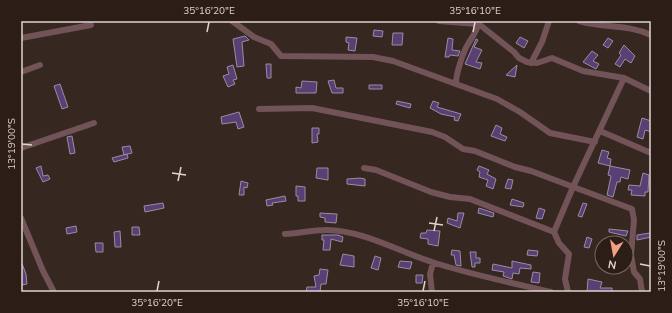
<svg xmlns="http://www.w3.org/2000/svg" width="672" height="313" viewBox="0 0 672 313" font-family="Mulish,sans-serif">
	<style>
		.building { fill: #5a3f75; stroke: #968f9f }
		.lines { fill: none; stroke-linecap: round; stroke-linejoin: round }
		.minor { stroke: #725358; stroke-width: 6 }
		.ticks { fill: none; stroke: #ded4d0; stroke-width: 1.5 }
		.neatline { fill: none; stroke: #ded4d0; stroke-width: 1.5 }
		.ticks-label { font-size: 10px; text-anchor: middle; fill: #ded4d0 }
	</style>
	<rect width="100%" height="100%" fill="#362721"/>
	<!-- building -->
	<path class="building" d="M374,30L383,31L382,37L373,36Z
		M393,33H403L402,45H392Z
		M245,36L249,40L242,42L244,66L237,67L233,39Z
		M346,37L357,38L355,51L348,50L349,43L346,42Z
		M520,37L528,41L524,48L516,43Z
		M448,38L453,39L452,50L460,51L458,56L450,55L449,57H445Z
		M608,38L613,41L608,48L603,45Z
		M476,39L478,40L474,47L482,50L476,62L482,63L480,69L465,64Z
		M624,45L635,56L631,63L625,59L620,67L615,64L621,55L619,53Z
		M592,51L598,55L593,61L599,64L596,69L583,62Z
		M266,64H271V78H267Z
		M233,65L237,79L233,80L235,84L228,87L223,76L229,74L227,67Z
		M517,65L515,77L506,75Z
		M334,80L336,88H343V93H332L328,81Z
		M302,81L317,82L316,93H296V87L301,88Z
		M60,84L68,107L62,109L54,86Z
		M369,85H382V89H369Z
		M397,101L411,104L410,108L396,104Z
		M433,101L439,103L437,107L461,114L458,121L454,120L455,117L441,114L430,108Z
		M239,112L244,127L238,129L236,122L222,124L221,117Z
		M642,118L651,121V132L645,130L643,139L637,137Z
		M496,125L502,128L500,134L507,137L505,141L491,136Z
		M312,128H319V134H317L318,142L312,143Z
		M72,136L75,153L70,154L67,137Z
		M130,146L132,153L124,155L122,147Z
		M602,150L609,152L607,158L611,159L610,166L598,163Z
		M127,154L128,158L114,162L112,158Z
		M41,166L43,176L48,175L50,179L43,182L36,168Z
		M479,166L489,170L487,174L496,179L493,189L486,186L488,180L479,177L480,172L477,170Z
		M610,166L630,170L628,179L621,177L620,182H617L613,197L607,195L611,176L608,175Z
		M317,168H328V180L316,178Z
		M643,173L649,175L648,192H645V196L631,195L632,190H628L629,185L640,186Z
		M360,178L365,179V186L347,184V179Z
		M508,179L513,180L511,189L505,188Z
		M241,181L248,183L247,188L244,187V195H239Z
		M296,186L305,187V201H298V196H296Z
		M285,196L286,201L272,203L273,205L267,206L266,200Z
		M512,199L524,203L523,207L510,205Z
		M163,203L164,208L145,212L144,206Z
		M583,203L587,204L582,217L578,216Z
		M479,208L494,213L493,217L478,213Z
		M539,208L545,210L542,219L536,218Z
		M320,213L337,214L336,223L325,222V218L320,217Z
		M458,213H464L460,228L447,223L448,218L457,221Z
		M76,226L77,232L67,234L66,228Z
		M132,227H139L140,235H132Z
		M609,229L628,231L626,236L609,232Z
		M427,230L440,231L438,246L428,244V239L420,238L421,233H426Z
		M120,231L121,247H115L114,232Z
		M650,233L651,237L637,240V235Z
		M322,235H338L343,237L342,242L331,239L330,250H323L324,240H322Z
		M587,237L592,239L589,248L584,247Z
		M95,243H103V252H96Z
		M452,250L460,251L461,266L456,265L454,255H451Z
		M528,250L538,251L537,256L527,255Z
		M470,252H476V258H480V263H475V267H472Z
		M343,254L354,256V267L340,265Z
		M375,256L381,258L378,270L371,268Z
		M21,261L26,274L27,284L21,285Z
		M400,261L412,262L410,269L398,267Z
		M512,261L531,265V269L520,268L519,274L513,273L512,279L503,276L504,272L492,270L493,264L512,268Z
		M320,269L328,270L326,284H321L320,292H306L307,287H316L314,276L319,275Z
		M533,272L540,273L539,283L531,282Z
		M416,275H423L422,283H416Z
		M588,279L602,282L600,288H612V292H587Z"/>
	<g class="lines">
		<!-- minor -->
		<path class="minor" d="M232,21L254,37L271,44L281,56L373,57L393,61L497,99L520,112L550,133L595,142
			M439,21L477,24
			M475,21L514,52L519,58L527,62L537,63L552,58L583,71L624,78L651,91
			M579,21C603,28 628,24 651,35
			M21,38L91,25
			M531,63L542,42L549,21
			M21,72L40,65
			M456,83C456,74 463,52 468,44C472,37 476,33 478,25
			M259,109L312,108L432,132L445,137L463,149L475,151L515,167L531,171L632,209L634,220L631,255L634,272L640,279L642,292
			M600,131L651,153
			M21,148L94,123
			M364,168L376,170L431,192L450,197L470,199L554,232
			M21,218L43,271L54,292
			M285,234C299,233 313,230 327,230C362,230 402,253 435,263C473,275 512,283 551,292
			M432,292L430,274L433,263
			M568,292L565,279L569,254L559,243L554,232L573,187L624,78"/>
	</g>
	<!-- ticks -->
	<path class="ticks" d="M207,32L209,22M473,32L475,22M22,144L32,145M172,173L186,175M178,181L181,167M429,223L443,225M434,231L437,217M640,264L650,266M157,291L159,281M423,291L425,281"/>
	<!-- border -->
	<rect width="672" height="313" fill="none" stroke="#2c1e17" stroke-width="44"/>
	<!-- north arrow -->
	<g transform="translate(614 255) rotate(191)"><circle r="19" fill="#2c1e17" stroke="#736761"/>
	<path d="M0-3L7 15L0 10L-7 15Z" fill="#f39f85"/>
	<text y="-6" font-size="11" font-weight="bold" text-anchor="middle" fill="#ded4d0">N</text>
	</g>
	<rect x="22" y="22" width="628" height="269" class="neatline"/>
	<g class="ticks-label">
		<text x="209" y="14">35°16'20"E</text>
		<text x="475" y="14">35°16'10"E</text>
		<text transform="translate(11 144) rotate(-90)" y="4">13°19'00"S</text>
		<text transform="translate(661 266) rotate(-90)" y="4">13°19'00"S</text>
		<text x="157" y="306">35°16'20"E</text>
		<text x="423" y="306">35°16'10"E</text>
	</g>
</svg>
